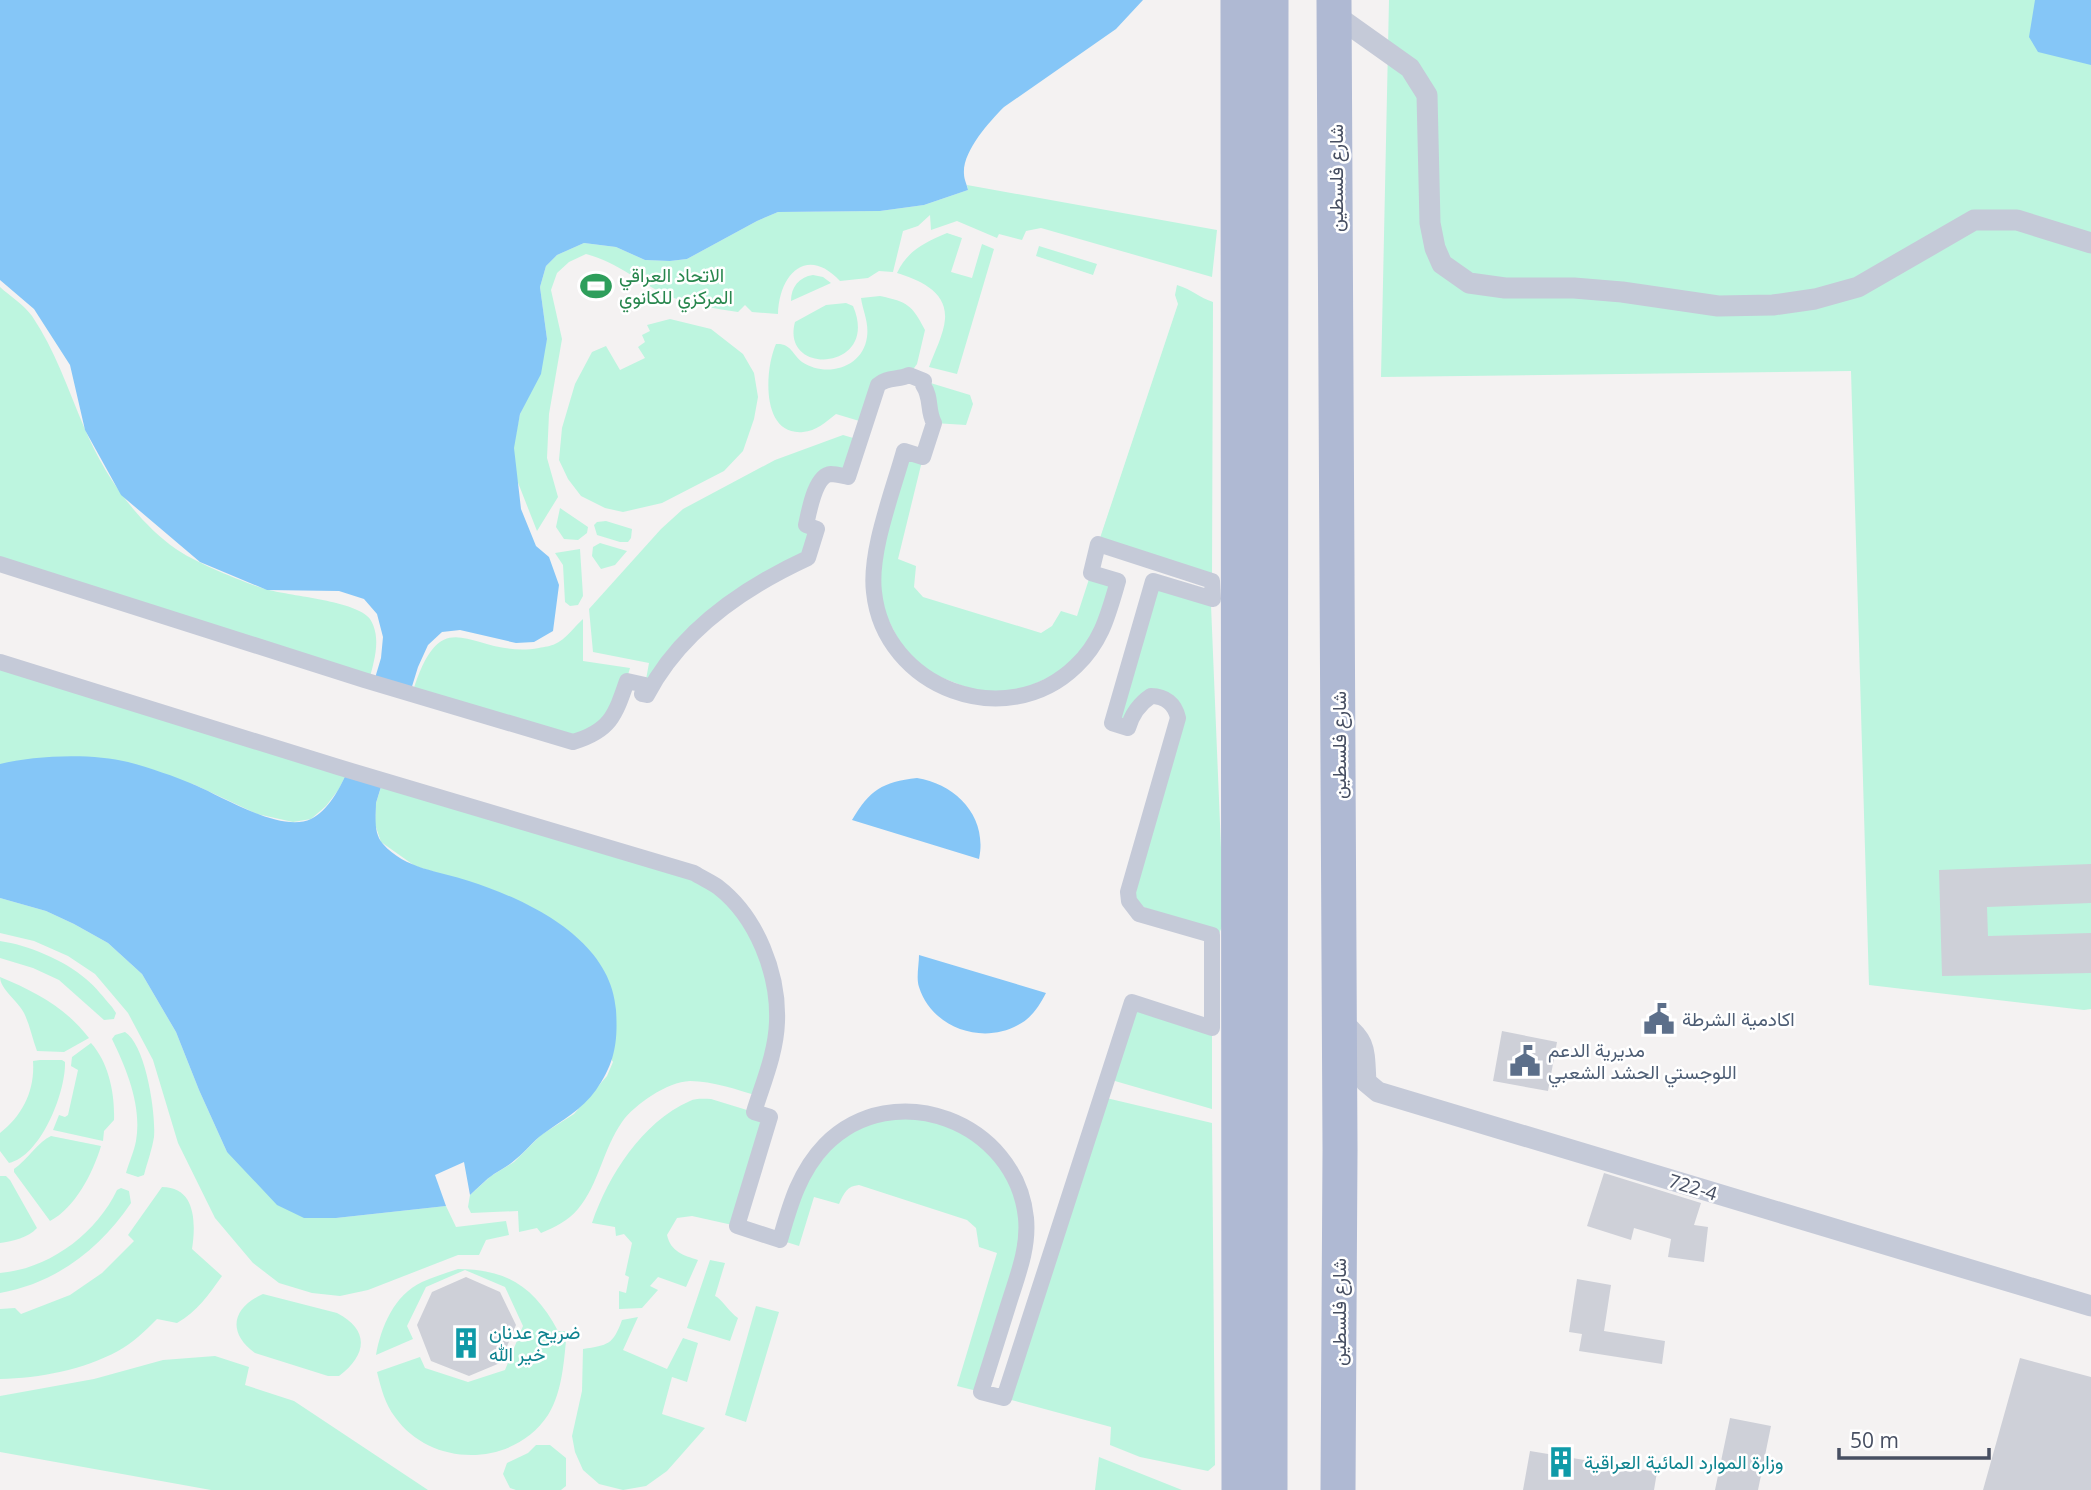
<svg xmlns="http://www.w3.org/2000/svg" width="2091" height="1490" viewBox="0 0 2091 1490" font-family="'Open Sans',Vazirmatn,sans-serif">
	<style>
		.green { fill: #bdf5df }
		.water { fill: #85c6f7 }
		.pier { fill: #f4f2f2 }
		.building { fill: #ced0d8 }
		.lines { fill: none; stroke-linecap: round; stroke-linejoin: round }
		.pedestrian { stroke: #c5cad8; stroke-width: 16 }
		.minor { stroke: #c5cad8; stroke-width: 21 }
		.primary { stroke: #afb9d3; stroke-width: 35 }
		.labels { text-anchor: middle; stroke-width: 5; stroke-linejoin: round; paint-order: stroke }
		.street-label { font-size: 19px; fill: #474f62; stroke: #fff }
		.leisure-label { font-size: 19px; fill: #27864d; stroke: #fff; text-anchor: start }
		.service-label { font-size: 19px; fill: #4e5e75; stroke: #fff; text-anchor: start }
		.culture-label { font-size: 19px; fill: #0d838f; stroke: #fff; text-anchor: start }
	</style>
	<rect width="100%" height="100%" fill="#f4f2f2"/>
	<!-- green -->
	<path class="green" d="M1389,0H2091V1009L2084,1010L1869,985L1851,371L1381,377Z
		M967,185L1217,230L1212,277L1041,228L1026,231L1022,240L999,234L997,238L957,221L931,230L930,215L918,226L903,231L893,272L879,271L868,278L840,281C807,245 779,274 778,314L752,312L745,305L738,312C716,309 694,305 674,298C643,286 618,262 586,254L569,262L557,273L551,290L562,339L549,414L547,458L558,497L537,531L515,475L513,448L520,414L527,399L547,339L540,287L546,266L557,255L584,243L616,247L645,260L670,261L687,259L757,221L778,212L880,211L924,205L968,190Z
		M947,233L962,238L951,272L972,278L982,244L994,249L957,374L929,367C934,353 944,334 945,319C947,291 919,280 897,273C908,250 924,243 947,233Z
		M1039,246L1097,264L1093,275L1036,256Z
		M813,275L823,277L831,283L791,301C791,287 799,277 813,275Z
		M1177,285C1193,290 1198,297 1213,302L1212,581L1098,544L1178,304L1175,295Z
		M0,287C10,296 24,305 32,316C55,350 68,389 84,427C103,473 135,520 176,549C194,562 247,584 269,590C291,596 357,601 370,619C382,638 374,661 369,681L0,564Z
		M880,296C908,302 912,305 925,330L917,364L909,375L889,380L866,423L836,414C826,422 816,431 803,432C760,436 765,368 776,344C791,343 792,354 802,362C826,378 863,368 867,337C869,322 863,312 861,298Z
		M846,303L853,306C881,371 780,377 795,322L826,305Z
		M670,319L711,329L743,354L754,373L758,397L754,419L743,451L724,471L662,503L623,512L605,508L581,496L568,479L559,460L562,428L575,384L592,352L606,346L620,370L645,358L638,347L645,342L642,335L650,331L647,325Z
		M924,381L970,395L973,404L966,425L934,423Z
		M843,435L860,440L848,477L832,474L806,524L817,529L808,558L766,578L645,685L649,663L593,652L589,609L661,529L683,509L775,460Z
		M904,452L923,457L898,559L916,566L914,587L923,597L1041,633L1052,626L1061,611L1077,616L1091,573L1118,581L1078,664L999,700L912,666L873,590Z
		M560,508L588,527L587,533L578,540L564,539L556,527Z
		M606,521L632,529L631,538L628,542H620L597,535L594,525L597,522Z
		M600,543L627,551L615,565L601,569L592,556L593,547Z
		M580,549L583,596L578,605L570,606L565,602L563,565L555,553Z
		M1153,581L1211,605L1224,921L1219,934L1212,935L1129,901L1178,718L1159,696L1131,717L1112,723Z
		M583,619V661L630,668L619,705L573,742L412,694C443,593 471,660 539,648C544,647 551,646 555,644C565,640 575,626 583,619Z
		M0,663L347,772L339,789L326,806L311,819L293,822L257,814L193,784L0,764Z
		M383,781L719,888L761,943L777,1022L759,1096C737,1090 713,1081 690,1081C667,1082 635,1104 622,1122C603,1149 599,1184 578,1209C568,1221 555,1227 541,1233L537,1228L519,1232L518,1211L471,1213L468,1207L470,1195L491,1176L514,1162L541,1135L574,1114L607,1076L613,1062L532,909L493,890L415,866L381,842L375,824L376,803Z
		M0,898L46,911L74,924L108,943L142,974L176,1032L199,1090L227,1152L336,1218L446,1206L456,1227L506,1221L509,1235L486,1240L479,1255H458L368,1290L340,1296L312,1293L279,1283L253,1263L215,1218L178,1143L153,1060L128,1013L95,974L68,956L34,941L0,933Z
		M0,941C28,945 64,960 86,979C96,987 104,998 112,1007L116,1013L114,1019L104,1020L59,980L33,968L0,958Z
		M0,977C36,992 65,1007 89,1038L64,1052L37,1051C32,1038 30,1025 24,1013C18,1001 0,989 0,977Z
		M1132,1002L1212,1028V1109L1108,1079Z
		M125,1032C146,1045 156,1114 154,1137C152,1150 147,1163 144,1175L138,1177L126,1173C129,1162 134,1152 136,1141C142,1106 127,1070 112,1039L115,1035Z
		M91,1043C109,1063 115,1094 114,1120L104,1131L103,1141L53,1130L59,1115L65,1117L68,1115L78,1070L71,1066L72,1057Z
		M40,1060H62L65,1062C66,1092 41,1156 9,1163L0,1151V1133C23,1115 35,1090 33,1061Z
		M1102,1097L1212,1123L1215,1465L1208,1471L1140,1457L1110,1445L1111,1427L1004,1398Z
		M711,1099L770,1117L737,1226L692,1216L677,1218L667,1235C671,1252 683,1255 698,1260L686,1287L658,1277L650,1286L658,1290L642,1308L619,1309V1291L626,1293L629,1277L625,1275L632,1243L624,1234L616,1236L615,1227L592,1223C608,1176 642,1122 690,1101C696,1098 704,1099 711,1099Z
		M919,1112L992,1147L1026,1218L981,1392L957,1386L997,1253L979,1247L976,1228L967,1220L859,1185C847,1186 844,1193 839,1204L814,1197L799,1246L780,1240L793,1196L849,1127Z
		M51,1136L101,1146C93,1173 75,1208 50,1221L14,1172V1169C27,1160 39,1141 51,1136Z
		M0,1176H6L10,1180L37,1228C28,1238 13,1241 0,1243Z
		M162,1187C196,1187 196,1223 192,1249L222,1276C209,1294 197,1312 177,1323L157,1319C145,1331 133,1343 118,1351C83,1370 40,1378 0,1379V1309L15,1308L21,1314L70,1295L102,1273L134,1241L128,1235Z
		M121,1188L129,1191L131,1203C100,1249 56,1283 0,1293V1273C49,1269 96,1234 117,1190Z
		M710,1260L725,1263L715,1296C721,1298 729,1312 738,1318L730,1341L687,1328Z
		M458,1269C508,1269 535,1288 558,1331H567C564,1359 563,1391 548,1415C513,1468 431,1468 395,1417C385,1404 381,1388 377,1372L420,1357L425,1368L468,1382L505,1370L523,1326L505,1287L465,1270L426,1287L407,1326L413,1339L376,1355C381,1327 394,1295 422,1282C433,1277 446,1273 458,1269Z
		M263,1294L337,1313C370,1330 367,1355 339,1376H328L255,1353C226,1332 233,1307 263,1294Z
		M756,1306L779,1312L746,1422L725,1415Z
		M638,1317L623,1350L667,1369L683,1338L698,1343L687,1382L672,1377L662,1414L705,1428L667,1471L646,1486L623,1490L599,1484L583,1470L575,1452L572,1436L582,1391L583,1349C608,1345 613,1345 622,1320Z
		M215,1356L249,1367L245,1385L294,1401L428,1490H211L0,1452V1396L94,1379L163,1360Z
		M536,1445H550L566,1458V1486L561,1490H516L510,1488L503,1474L507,1463L528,1453Z
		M1099,1457L1182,1490H1095Z"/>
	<!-- water -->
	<path class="water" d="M0,0H1143L1116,29L1004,107C989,122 962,152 964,174C964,179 967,185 968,190L924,205L880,211L778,212L757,221L687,259L670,261L645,260L616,247L584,243L557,255L546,266L540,287L547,339L541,374L520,414L514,448L521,509L536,546L549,557L559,585L553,631L534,642L516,643L460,630L442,632L428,645L418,667L376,803C376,816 373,833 383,844C405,869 439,871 469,881C528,900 611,939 616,1010C618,1042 615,1063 596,1090C582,1110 562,1120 543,1134C533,1141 526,1151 516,1159C510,1165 502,1169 494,1174C485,1180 478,1188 470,1195L464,1162L435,1175L446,1206L336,1218H304L277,1205L227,1152L199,1090L176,1032L142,974L108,943L74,924L46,911L0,898V764C35,755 93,753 128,762C150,768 174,776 195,785C223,797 281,833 311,819C328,811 340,788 347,772L381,658L383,637L377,614L364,599L339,591L267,590L200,562L121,495L85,430L70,365L34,309L0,280Z
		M2035,0H2091V65L2038,52L2029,37Z
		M917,778C956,784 988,817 979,859L852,820C870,790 882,782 917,778Z
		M919,955L1046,993C1039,1006 1032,1018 1018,1025C982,1045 932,1028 919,987C916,978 919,965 919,955Z"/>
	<!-- pier -->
	<path class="pier" d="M370,681L413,694L386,782L345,769Z"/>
	<!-- building -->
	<path class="building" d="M2091,864V903L1987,907L1988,936L2091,933V973L1942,976L1939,870Z
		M1502,1031L1557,1042L1548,1091L1493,1081Z
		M1604,1173L1701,1203L1694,1225L1708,1227L1704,1262L1668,1257L1671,1239L1634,1228L1631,1240L1587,1226Z
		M466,1277L500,1292L516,1325L500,1363L469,1376L431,1361L417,1325L432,1292Z
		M1577,1279L1611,1285L1604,1331L1665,1341L1662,1364L1579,1351L1582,1334L1569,1332Z
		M2020,1358L2091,1377V1490H1983Z
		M1730,1418L1771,1426L1758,1490H1715Z
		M1530,1451L1657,1472L1654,1490H1523Z"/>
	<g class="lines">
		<!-- pedestrian -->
		<path class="pedestrian" d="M0,564L364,680L573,742C610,731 615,716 627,681L645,685L642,694L647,695C681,630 743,588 808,558L817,529L806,525C809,512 815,475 831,474C836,474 843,476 848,477L878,385C886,377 899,380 909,375L924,381L923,385C932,398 927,410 934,423L923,457L904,451C893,491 869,552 874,592C884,688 1006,734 1076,666C1102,641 1108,615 1118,581L1091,573L1098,544L1212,581L1213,599L1153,581L1112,723L1128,728C1132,714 1139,704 1151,696C1165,696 1175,704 1178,718L1128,892L1129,901L1139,914L1212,935V1028L1132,1002L1004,1398L981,1392C990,1363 999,1335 1008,1306C1017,1277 1029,1248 1026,1218C1016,1122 894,1075 825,1145C799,1172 790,1205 780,1240L737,1226L770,1117L754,1112C763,1083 776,1053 777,1022C779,974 757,917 718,887C711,882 702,878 694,873L338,767L0,662"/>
		<!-- minor -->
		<path class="minor" d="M1334,14L1410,68L1427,95L1430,223L1435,248L1442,264L1469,283L1505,288H1574L1622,292L1718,306L1773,305L1815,299L1858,287L1974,220H2017L2091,243
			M1340,1021C1367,1041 1364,1050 1366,1082L1378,1092L2091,1306"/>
		<!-- primary -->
		<path class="primary" d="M1238,0L1239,1490
			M1334,0L1340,1150L1338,1490
			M1270,1490L1271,0"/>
	</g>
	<!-- icons -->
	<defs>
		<symbol id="stadium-bare" viewBox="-9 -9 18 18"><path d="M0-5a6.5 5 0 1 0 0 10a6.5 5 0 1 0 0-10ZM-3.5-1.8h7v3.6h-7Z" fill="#2e9e5b" stroke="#fff" stroke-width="2.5" paint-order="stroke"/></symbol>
		<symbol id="civic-bare" viewBox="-9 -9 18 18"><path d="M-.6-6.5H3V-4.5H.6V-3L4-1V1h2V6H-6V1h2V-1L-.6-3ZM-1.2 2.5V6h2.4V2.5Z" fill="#5c6f8a" stroke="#fff" stroke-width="2.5" paint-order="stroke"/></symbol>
		<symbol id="building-bare" viewBox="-9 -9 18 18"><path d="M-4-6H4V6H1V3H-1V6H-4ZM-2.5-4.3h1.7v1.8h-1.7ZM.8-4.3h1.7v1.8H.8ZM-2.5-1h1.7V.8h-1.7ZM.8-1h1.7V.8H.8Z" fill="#0f9aa8" stroke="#fff" stroke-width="2.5" paint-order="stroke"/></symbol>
	</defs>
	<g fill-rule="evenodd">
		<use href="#stadium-bare" x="574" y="264" width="44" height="44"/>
		<use href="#civic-bare" x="1637" y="997" width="44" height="44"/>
		<use href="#civic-bare" x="1503" y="1039" width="44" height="44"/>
		<use href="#building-bare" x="444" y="1321" width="44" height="44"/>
		<use href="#building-bare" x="1539" y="1440" width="44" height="44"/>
	</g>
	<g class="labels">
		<!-- street labels -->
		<g class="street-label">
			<text transform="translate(1336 178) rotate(-90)" y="7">شارع فلسطين</text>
			<text transform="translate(1339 745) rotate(-90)" y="7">شارع فلسطين</text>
			<text transform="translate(1693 1187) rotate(17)" y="7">722-4</text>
			<text transform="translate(1339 1312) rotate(-90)" y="7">شارع فلسطين</text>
		</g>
		<!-- leisure labels -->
		<g class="leisure-label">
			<text x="619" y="282">الاتحاد العراقي<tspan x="619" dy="22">المركزي للكانوي</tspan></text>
		</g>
		<!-- service labels -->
		<g class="service-label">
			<text x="1682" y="1026">اكادمية الشرطة</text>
			<text x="1548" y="1057">مديرية الدعم<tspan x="1548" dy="22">اللوجستي الحشد الشعبي</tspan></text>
		</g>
		<!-- culture labels -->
		<g class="culture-label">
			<text x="489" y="1339">ضريح عدنان<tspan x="489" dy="22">خير الله</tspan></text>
			<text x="1584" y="1469">وزارة الموارد المائية العراقية</text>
		</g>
	</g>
	<!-- scale -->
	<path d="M1839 1448v10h150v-10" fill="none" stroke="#474f62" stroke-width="3.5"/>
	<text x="1850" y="1448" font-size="21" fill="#474f62" stroke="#ffffff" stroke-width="5" paint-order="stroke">50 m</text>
</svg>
